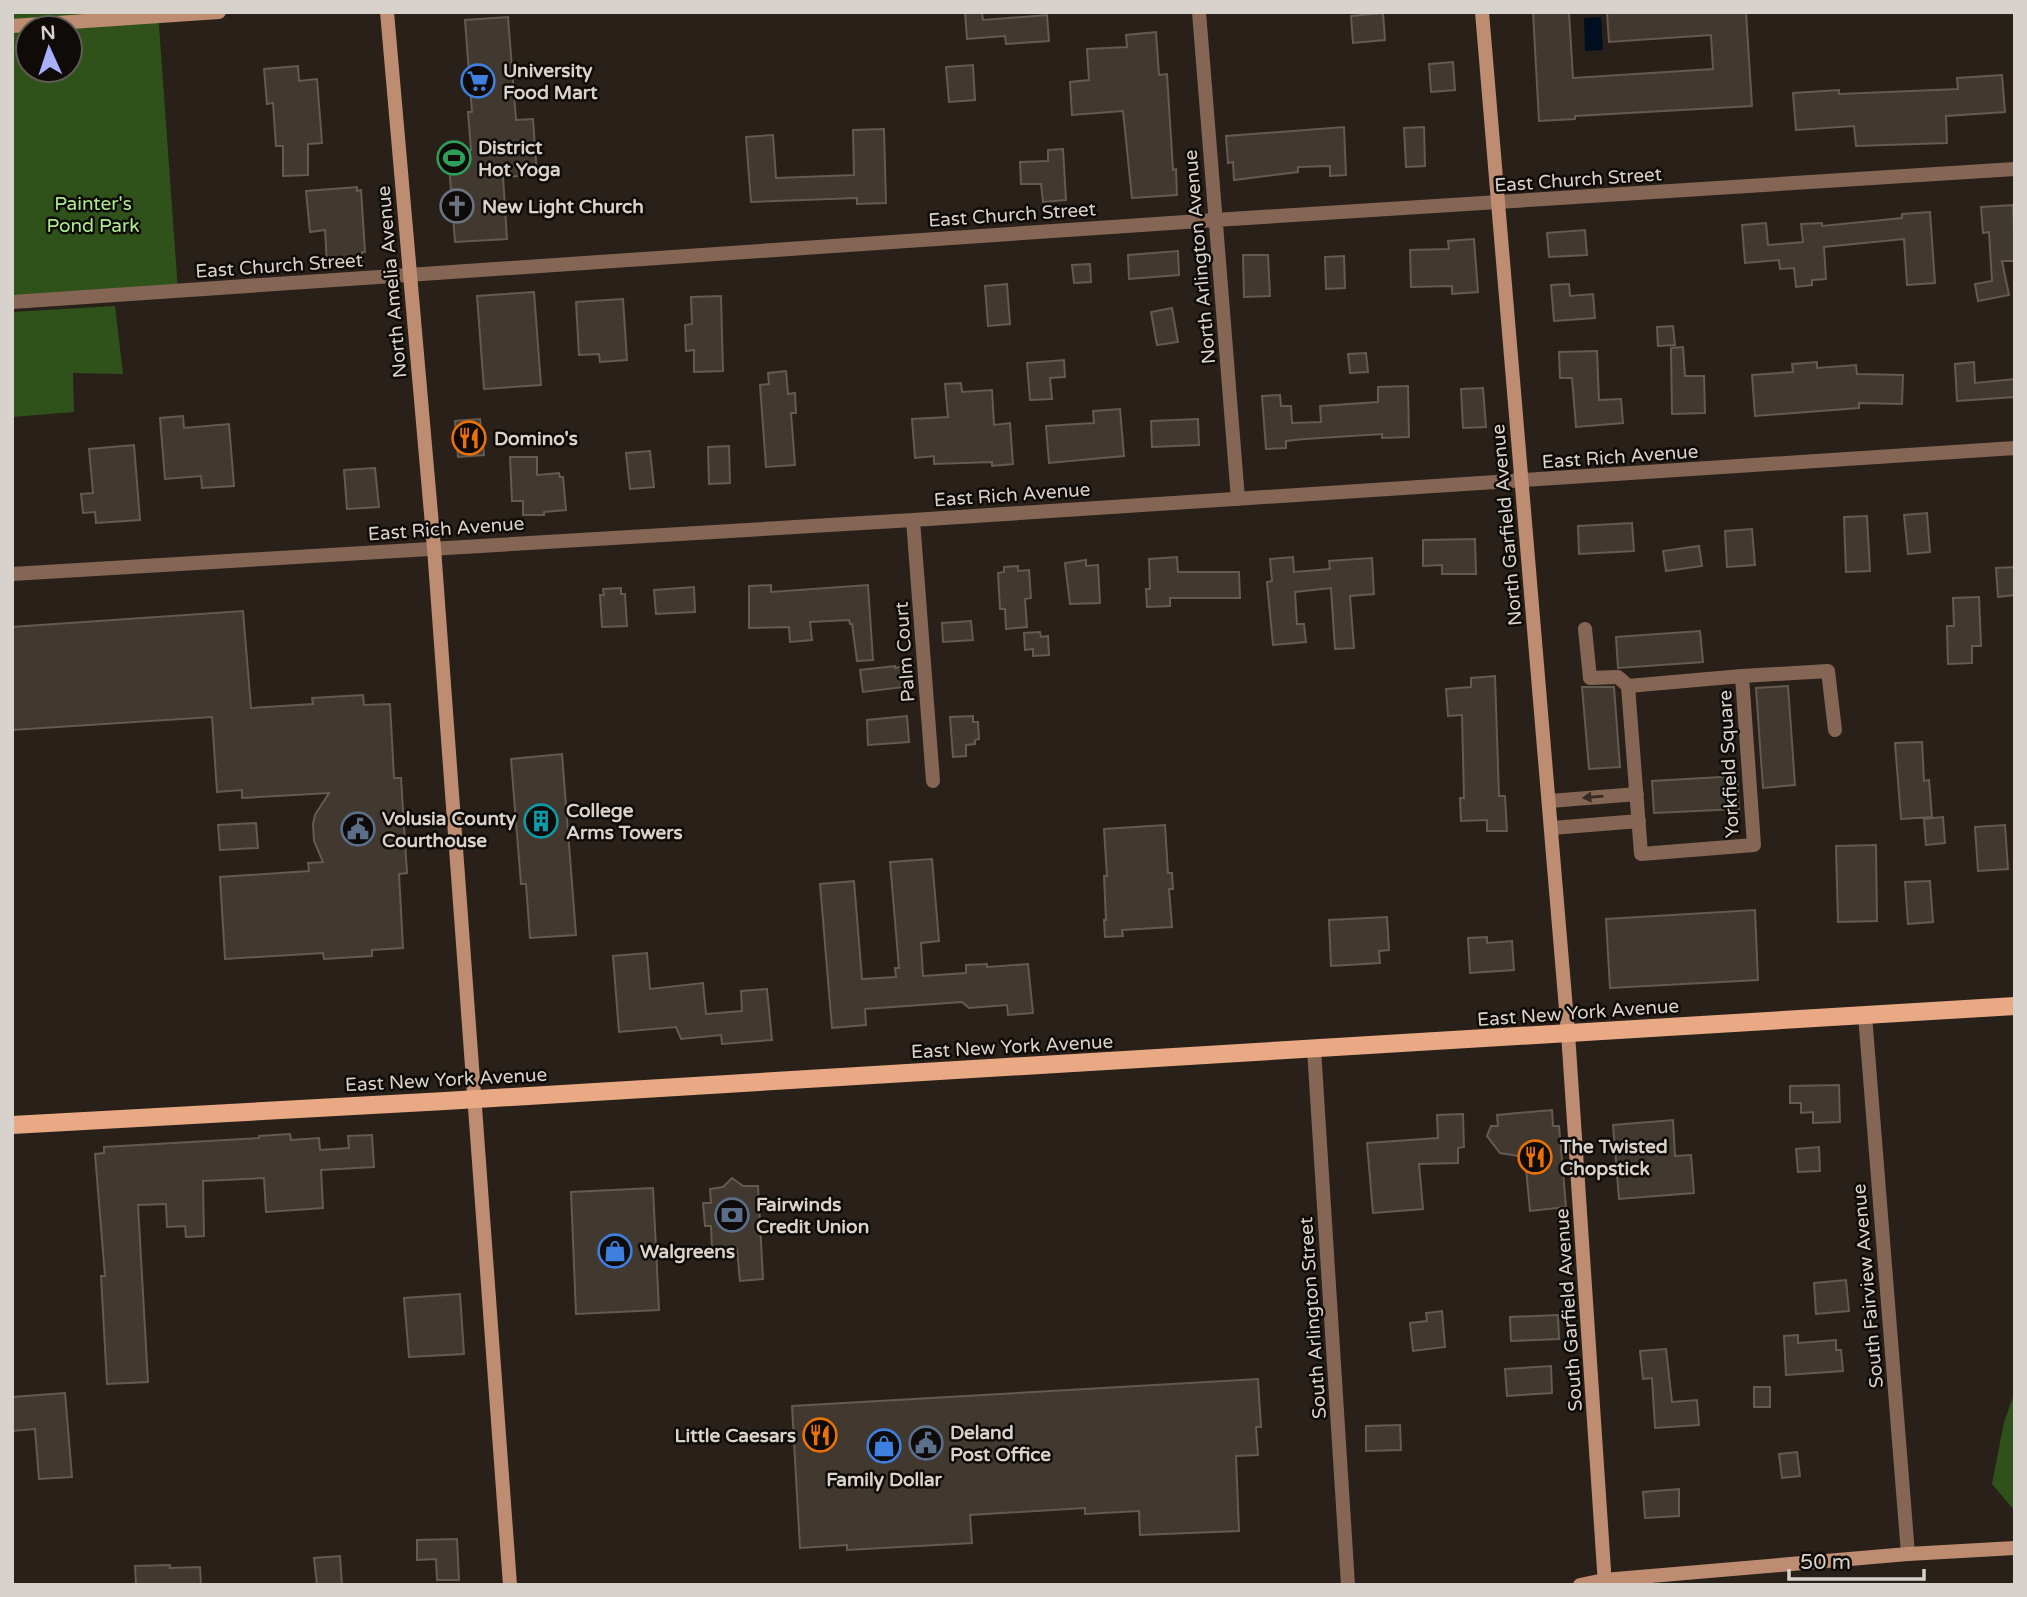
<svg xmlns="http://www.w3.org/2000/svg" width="2027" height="1597" viewBox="0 0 2027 1597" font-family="'Varela Round',sans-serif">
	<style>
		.green { fill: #2f521a; fill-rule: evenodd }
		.water { fill: #000f1f }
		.building { fill: #41382f; stroke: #645a50; stroke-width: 2 }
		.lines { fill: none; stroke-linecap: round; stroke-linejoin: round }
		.street { stroke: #856655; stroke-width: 14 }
		.secondary { stroke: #bd8c71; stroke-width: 14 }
		.primary { stroke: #e9a985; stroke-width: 18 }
		.oneway { fill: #382b23 }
		.labels { text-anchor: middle; stroke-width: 5; stroke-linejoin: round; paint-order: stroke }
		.poi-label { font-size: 19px; font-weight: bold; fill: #d7d2cc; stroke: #0f0b08; text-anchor: start }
		.street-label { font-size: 19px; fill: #d7d2cc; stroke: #0f0b08 }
		.park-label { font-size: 19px; fill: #adea8e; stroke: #0f0b08 }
	</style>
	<rect width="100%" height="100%" fill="#292119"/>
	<!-- green -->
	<path class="green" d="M12,12H158L178,291L12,302ZM28,28H70V70H28Z
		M115,306L123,374L73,373L74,412L12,417V312Z
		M2015,1392V1511L1992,1484L2004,1422Z"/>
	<!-- water -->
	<path class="water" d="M1601,17L1603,50L1585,51L1584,18Z"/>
	<!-- building -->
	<path class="building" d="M965,12H982L983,20L1047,15L1049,41L1006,44L1005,36L967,39Z
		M1533,12H1569L1573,78L1713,69L1711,35L1609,42L1607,12H1746L1752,106L1575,116V119L1539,121Z
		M1383,13L1385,40L1353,43L1351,16Z
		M508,17L516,120L533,119L537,175L503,177L507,239L455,242L448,152L471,150L468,112H472L465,20Z
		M1156,32L1159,75L1167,74L1173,170L1176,169L1177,195L1132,198L1123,111L1072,115L1070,82L1089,80L1087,49L1127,47L1126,35Z
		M1453,62L1455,90L1431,92L1429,64Z
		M973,65L975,100L949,102L946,67Z
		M298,66L299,81L317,79L322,143L308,144V175L283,176V146H276L273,103L267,104L264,69Z
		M2002,75L2005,112L1946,116L1947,143L1856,146L1854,126L1796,130L1793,93L1839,90V94L1958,89L1957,78Z
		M1344,127L1346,175L1330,176V166L1298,167V172L1234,180L1233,162L1228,163L1226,136Z
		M1424,127L1425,166L1406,167L1404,128Z
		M884,129L886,203L857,204V198L751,202L746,137L773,135L776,178L854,175L853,130Z
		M1063,149L1066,200L1043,202L1041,184H1021L1020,162L1048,161V150Z
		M357,187V191L361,190L365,252H362V261L327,264L325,230L310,232L306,191Z
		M2013,205L2015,261H2002L2009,295L1978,301L1975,284L1992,281L1989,232L1983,233L1981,207Z
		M1930,212L1935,283L1907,285L1904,239L1824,247L1826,279L1812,280V285L1796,287L1794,268L1780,269L1779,260L1745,263L1742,225L1766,223L1768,245L1803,242L1801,224L1822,223V226L1902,218V214Z
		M1585,230L1587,255L1549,257L1547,233Z
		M1474,239L1478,292L1452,294V286L1411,287L1410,250L1449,249L1448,241Z
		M1178,251L1179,275L1129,279L1128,255Z
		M1243,255H1268L1270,296L1244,297Z
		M1344,256L1345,288L1326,289L1325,257Z
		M1090,264L1091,282L1074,283L1072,265Z
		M1007,284L1010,324L988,326L985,286Z
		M1569,284L1570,296L1593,294L1595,318L1554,321L1551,285Z
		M534,292L541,385L484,389L477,296Z
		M721,296L723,371L694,372V350L686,351L685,325L692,324L691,297Z
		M623,299L627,360L600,362L599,354L579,355L576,302Z
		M1172,308L1178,342L1157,345L1151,312Z
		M1673,326L1675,345L1658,346L1657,327Z
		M1683,347L1685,376H1704L1705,413L1672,414L1671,348Z
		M1597,351L1599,400L1621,399L1623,423L1576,427L1572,378H1560L1559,352Z
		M1366,353L1368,372L1350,373L1348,354Z
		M1064,360L1065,377L1050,378L1052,399L1030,400L1027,363Z
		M1817,362V368L1856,365L1857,374L1903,375L1902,404L1859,403V408L1755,416L1752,375L1793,372L1792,364Z
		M1974,362L1975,383L2015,379V397L1957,401L1955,364Z
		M786,371L788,394L795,393L796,413H791L795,465L766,467L760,385L769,384L768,373Z
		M961,383L962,392L992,390L994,425L1010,423L1013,464L992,466V462L934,464V456L915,458L912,419L948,417L945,384Z
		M1408,386L1409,437L1382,438V434L1305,439L1286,441V448L1266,449L1262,396L1280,395L1281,406H1291L1292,423L1321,422L1320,406L1378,402V387Z
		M1483,388L1486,427L1463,428L1461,389Z
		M1120,409L1124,456L1049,463L1046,426L1094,423L1093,411Z
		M183,416L184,428L229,424L234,486L202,488L201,476L165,479L160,418Z
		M480,419L484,455L458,457L455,421Z
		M1198,419L1199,445L1152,447L1151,421Z
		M134,445L140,520L96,523L95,512L83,513L81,494L93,493L89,449Z
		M729,446L730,483L709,484L708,447Z
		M650,451L654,487L630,489L626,453Z
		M510,457H537V475L559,473L560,477H563L566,510L544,512V515H523V501H512Z
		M375,468L379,507L347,509L344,470Z
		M1927,513L1930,552L1908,554L1904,515Z
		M1867,516L1870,571L1846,572L1844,517Z
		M1632,523L1634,551L1579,554L1578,526Z
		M1752,529L1755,565L1727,567L1725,531Z
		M1475,539L1476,574H1442V565L1423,566V540Z
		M1699,546L1702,566L1666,571L1663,551Z
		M1177,557L1178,572H1239L1240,598H1170V606L1147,607L1146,589H1150L1149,559Z
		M1293,557L1294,572L1330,569L1329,561L1372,558L1374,594L1350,596L1354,648L1335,649L1331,588L1295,592L1297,624H1304L1306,642L1273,645L1267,582L1272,581L1270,559Z
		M1086,560V566L1098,565L1100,603L1070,604L1065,563Z
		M1018,566V571L1029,570L1031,598L1025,599L1027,627L1006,629L1005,609H1000L998,573L1004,572V567Z
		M2015,567V595L1998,597L1996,568Z
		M771,585V592L868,585L873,660L857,661L852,624H850L849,620L810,622L812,640L790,642L789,627L749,628V586Z
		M694,587L695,612L656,614L654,590Z
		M621,588V594H625L627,626L602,627L600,595H604L603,589Z
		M1979,597L1981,646H1972V663L1948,664L1947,626H1954L1953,598Z
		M243,611L251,708L313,704L312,698L363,695L364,705L390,704L394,778H401L407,873L399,874L403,948L372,950V956L324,959L323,953L225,959L220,877L309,871L308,863L323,862L314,841L313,824L315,815L329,793L242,798V790L217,792L212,717L12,730V627Z
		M971,621L973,640L943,642L942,623Z
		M1700,631L1703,662L1618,668L1616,637Z
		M1040,632L1041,637L1048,636L1049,655L1033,656V649L1025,650L1024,633Z
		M895,666V668L902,667L904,687L863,692L860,670Z
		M1495,676L1499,796H1505L1507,831H1487V820L1461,821L1460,798H1464L1462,715L1448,716L1446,689L1471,687V678Z
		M1788,686L1795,785L1763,788L1756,688Z
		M1582,687H1614L1620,767L1589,769Z
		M907,716L909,742L868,745L867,720Z
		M973,716V722H978L979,739L975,740V744L966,745V756L953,757L950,717Z
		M1922,742L1924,781L1929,780L1932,817L1901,819L1895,743Z
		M562,754L576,935L530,938L526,884H521L511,759Z
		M1721,777H1737L1739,809L1654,813L1652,781Z
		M1943,817L1945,843L1926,845L1924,819Z
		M256,823L258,848L220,850L218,825Z
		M1165,825L1168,873H1172L1173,889H1169L1172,927L1122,930L1123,936L1105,937L1104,920H1106L1104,876H1107L1104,829Z
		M2005,825L2008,869L1978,871L1975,827Z
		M1876,845L1877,921L1838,922L1836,846Z
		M932,859L939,941L921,943L923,976L966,973V965L987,964V967L1028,964L1033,1013L1008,1015L1007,1005L969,1008L962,1002L865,1009L866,1025L832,1028L820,884L854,881L862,979L896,977L895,968H899L890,862Z
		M1930,881L1933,922L1908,924L1905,882Z
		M1755,910L1758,980L1610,988L1606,919Z
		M1387,917L1389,950L1379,951L1380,963L1331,966L1329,920Z
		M1487,937V943L1512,941L1514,970L1470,973L1468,938Z
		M647,953L650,989L703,983L706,1014L742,1011L741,991L767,989L772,1040L722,1044L721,1035L681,1039L676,1027L619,1032L613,956Z
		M1839,1085L1840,1122L1813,1123V1112L1801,1113V1103H1790V1086Z
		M1552,1110L1553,1126H1559L1566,1207L1530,1211L1525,1157L1500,1153L1487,1136L1491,1126H1498L1497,1115Z
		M1463,1114L1464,1147L1458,1148V1163L1419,1164L1423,1209L1373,1213L1367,1143L1438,1138L1437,1115Z
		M1673,1120L1675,1156L1691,1155L1694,1193L1619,1199L1613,1125Z
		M290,1134L291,1140L319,1138L320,1150L349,1148L348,1136L372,1135L374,1167L321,1170L323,1208L266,1212L264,1178L203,1181L204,1236L186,1237L185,1226L167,1227L166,1204L138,1205L148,1382L107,1384L101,1276H105L95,1154L104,1153V1147L259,1138V1136Z
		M1819,1147L1820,1171L1798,1172L1796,1149Z
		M732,1178L743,1186H758L763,1279L740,1281L737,1249L712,1250L711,1226H705L703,1203H711L710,1189L723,1187Z
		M653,1188L659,1310L576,1314L571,1192Z
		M1846,1280L1849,1311L1816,1314L1814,1283Z
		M460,1294L464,1354L409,1357L404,1298Z
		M1442,1311L1445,1347L1413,1351L1410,1323L1427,1321L1426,1313Z
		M1558,1315L1559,1339L1511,1341L1510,1317Z
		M1798,1335V1343L1836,1340V1350H1841L1843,1371L1786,1375L1784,1336Z
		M1666,1349L1672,1402L1697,1400L1699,1425L1655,1428L1652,1378L1643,1379L1640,1351Z
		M1551,1366L1552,1393L1507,1396L1505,1369Z
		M1258,1379L1261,1427H1256L1258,1455L1236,1456L1239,1531L1140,1535L1139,1511L1085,1514V1508L970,1515L972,1543L847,1550V1545L800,1548L792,1406Z
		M1754,1387H1770V1407H1754Z
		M65,1393L72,1477L39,1479L35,1429L12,1431V1397Z
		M1400,1425L1401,1450L1366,1451V1426Z
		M1797,1452L1800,1476L1782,1478L1779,1454Z
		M1679,1489V1516L1645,1518L1643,1492Z
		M457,1539L459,1580H437L436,1559L417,1560V1540Z
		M340,1556L342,1585H317L314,1558Z
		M170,1565V1568L200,1567L201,1585H136L135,1566Z"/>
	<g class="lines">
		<!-- street -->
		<path class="street" d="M1199,12L1238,499
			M12,302L1215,220L2015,169
			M913,520L933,781
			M12,574L913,520L2015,448
			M1585,629L1590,678L1618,677L1628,686
			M1742,676L1754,845L1641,854L1628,686Z
			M1742,676L1828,671L1835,730
			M1550,801L1637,794
			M1552,828L1639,821
			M1865,1015L1908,1554
			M1314,1049L1348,1585"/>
		<!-- secondary -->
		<path class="secondary" d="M387,12L434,548L510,1585
			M1482,12L1568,1033L1605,1585
			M12,26L219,12
			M1580,1585L1604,1580L1908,1554L2015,1548"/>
		<!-- primary -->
		<path class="primary" d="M12,1125L445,1101L2015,1006"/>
	</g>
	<!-- one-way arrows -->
	<defs><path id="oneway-solid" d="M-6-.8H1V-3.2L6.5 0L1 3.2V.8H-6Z" transform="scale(1.75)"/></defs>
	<use class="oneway" href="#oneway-solid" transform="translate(1593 797) rotate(175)"/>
	<!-- icons -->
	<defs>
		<symbol id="supermarket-ring" viewBox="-11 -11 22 22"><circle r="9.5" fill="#0f0b08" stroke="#3f7fe0" stroke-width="1.5"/><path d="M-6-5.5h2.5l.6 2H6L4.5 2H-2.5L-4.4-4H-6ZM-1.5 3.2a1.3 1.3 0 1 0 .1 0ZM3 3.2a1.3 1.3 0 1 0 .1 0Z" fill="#3f7fe0"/></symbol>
		<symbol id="stadium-ring" viewBox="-11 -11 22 22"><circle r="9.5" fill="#0f0b08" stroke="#2e9e5b" stroke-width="1.5"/><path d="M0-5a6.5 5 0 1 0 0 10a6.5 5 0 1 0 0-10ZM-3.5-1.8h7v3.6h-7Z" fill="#2e9e5b"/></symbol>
		<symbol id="church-ring" viewBox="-11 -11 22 22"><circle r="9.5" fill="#0f0b08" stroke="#6b7280" stroke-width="1.5"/><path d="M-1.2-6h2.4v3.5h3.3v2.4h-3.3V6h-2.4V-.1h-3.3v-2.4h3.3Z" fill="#6b7280"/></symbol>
		<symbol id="restaurant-ring" viewBox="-11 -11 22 22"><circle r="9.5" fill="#0f0b08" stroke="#e8710a" stroke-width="1.5"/><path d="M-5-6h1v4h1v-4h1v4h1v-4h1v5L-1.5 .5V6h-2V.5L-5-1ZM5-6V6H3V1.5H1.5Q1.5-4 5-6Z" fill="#e8710a"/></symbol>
		<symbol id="building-ring" viewBox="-11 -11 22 22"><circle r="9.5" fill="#0f0b08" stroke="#0f9aa8" stroke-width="1.5"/><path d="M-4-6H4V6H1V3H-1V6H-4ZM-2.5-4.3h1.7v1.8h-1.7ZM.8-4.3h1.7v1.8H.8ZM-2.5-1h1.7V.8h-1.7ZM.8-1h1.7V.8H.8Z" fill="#0f9aa8"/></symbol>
		<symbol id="civic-ring" viewBox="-11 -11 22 22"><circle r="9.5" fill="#0f0b08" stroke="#5c6f8a" stroke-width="1.5"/><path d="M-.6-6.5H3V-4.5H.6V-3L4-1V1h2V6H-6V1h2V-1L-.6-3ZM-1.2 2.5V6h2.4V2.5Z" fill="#5c6f8a"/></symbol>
		<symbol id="bank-ring" viewBox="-11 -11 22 22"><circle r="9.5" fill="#0f0b08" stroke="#5c6f8a" stroke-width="1.5"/><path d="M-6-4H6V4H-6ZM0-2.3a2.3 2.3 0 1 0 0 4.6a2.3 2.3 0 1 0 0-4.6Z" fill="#5c6f8a"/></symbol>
		<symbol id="shop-ring" viewBox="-11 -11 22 22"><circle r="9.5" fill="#0f0b08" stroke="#3f7fe0" stroke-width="1.5"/><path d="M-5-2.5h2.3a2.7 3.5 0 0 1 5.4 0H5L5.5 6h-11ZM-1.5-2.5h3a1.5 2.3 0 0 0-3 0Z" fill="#3f7fe0"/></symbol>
	</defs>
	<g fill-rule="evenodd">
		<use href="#supermarket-ring" x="459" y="62" width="38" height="38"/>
		<use href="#stadium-ring" x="435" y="139" width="38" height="38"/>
		<use href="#church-ring" x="438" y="187" width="38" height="38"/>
		<use href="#restaurant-ring" x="450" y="419" width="38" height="38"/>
		<use href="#building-ring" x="522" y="802" width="38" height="38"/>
		<use href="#civic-ring" x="339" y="810" width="38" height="38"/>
		<use href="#restaurant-ring" x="1516" y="1138" width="38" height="38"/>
		<use href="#bank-ring" x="713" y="1196" width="38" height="38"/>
		<use href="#shop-ring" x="596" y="1232" width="38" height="38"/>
		<use href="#restaurant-ring" x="801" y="1416" width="38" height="38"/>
		<use href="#civic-ring" x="907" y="1424" width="38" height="38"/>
		<use href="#shop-ring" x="865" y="1427" width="38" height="38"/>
	</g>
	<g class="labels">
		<!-- poi labels -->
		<g class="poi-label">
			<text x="503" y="77">University<tspan x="503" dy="22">Food Mart</tspan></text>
			<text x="478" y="154">District<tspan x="478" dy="22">Hot Yoga</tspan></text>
			<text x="482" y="213">New Light Church</text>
			<text x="494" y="445">Domino's</text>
			<text x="566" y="817">College<tspan x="566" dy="22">Arms Towers</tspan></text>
			<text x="382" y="825">Volusia County<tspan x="382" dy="22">Courthouse</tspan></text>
			<text x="1560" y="1153">The Twisted<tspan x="1560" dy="22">Chopstick</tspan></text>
			<text x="756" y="1211">Fairwinds<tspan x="756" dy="22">Credit Union</tspan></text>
			<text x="640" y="1258">Walgreens</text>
			<text x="950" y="1439">Deland<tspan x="950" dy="22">Post Office</tspan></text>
			<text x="796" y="1442" text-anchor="end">Little Caesars</text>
			<text x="884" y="1486" text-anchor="middle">Family Dollar</text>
		</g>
		<!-- street labels -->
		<g class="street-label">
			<text transform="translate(1578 179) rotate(-4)" y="7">East Church Street</text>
			<text transform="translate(1012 214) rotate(-4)" y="7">East Church Street</text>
			<text transform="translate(1199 257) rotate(-95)" y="7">North Arlington Avenue</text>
			<text transform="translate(279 265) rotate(-4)" y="7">East Church Street</text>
			<text transform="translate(391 282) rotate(-95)" y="7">North Amelia Avenue</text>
			<text transform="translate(1620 456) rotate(-4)" y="7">East Rich Avenue</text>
			<text transform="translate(1012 494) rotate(-4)" y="7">East Rich Avenue</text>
			<text transform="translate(1506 525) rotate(-95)" y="7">North Garfield Avenue</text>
			<text transform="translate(446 528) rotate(-4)" y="7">East Rich Avenue</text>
			<text transform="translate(904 652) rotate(-94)" y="7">Palm Court</text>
			<text transform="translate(1728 764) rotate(-93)" y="7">Yorkfield Square</text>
			<text transform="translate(1578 1012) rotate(-4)" y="7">East New York Avenue</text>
			<text transform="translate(1012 1046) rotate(-3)" y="7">East New York Avenue</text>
			<text transform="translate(446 1079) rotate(-3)" y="7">East New York Avenue</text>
			<text transform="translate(1867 1286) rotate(-95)" y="7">South Fairview Avenue</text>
			<text transform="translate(1568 1310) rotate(-94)" y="7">South Garfield Avenue</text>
			<text transform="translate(1312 1318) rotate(-94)" y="7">South Arlington Street</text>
		</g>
		<!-- park labels -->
		<g class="park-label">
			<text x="93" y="210">Painter's<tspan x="93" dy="22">Pond Park</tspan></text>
		</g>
	</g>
	<!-- border -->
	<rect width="2027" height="1597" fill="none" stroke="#d7d2cc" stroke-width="28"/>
	<!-- north arrow -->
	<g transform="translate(49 49) rotate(357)"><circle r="33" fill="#0f0b08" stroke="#5f5b56" stroke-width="2"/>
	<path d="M0-5L12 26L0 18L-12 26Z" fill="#a8b0fc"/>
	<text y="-10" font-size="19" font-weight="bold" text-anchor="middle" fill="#d7d2cc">N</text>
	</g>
	<!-- scale -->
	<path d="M1789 1569v10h135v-10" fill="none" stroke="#d7d2cc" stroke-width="3.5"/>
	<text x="1800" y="1569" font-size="21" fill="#d7d2cc" stroke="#0f0b08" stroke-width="5" paint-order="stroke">50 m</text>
</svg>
